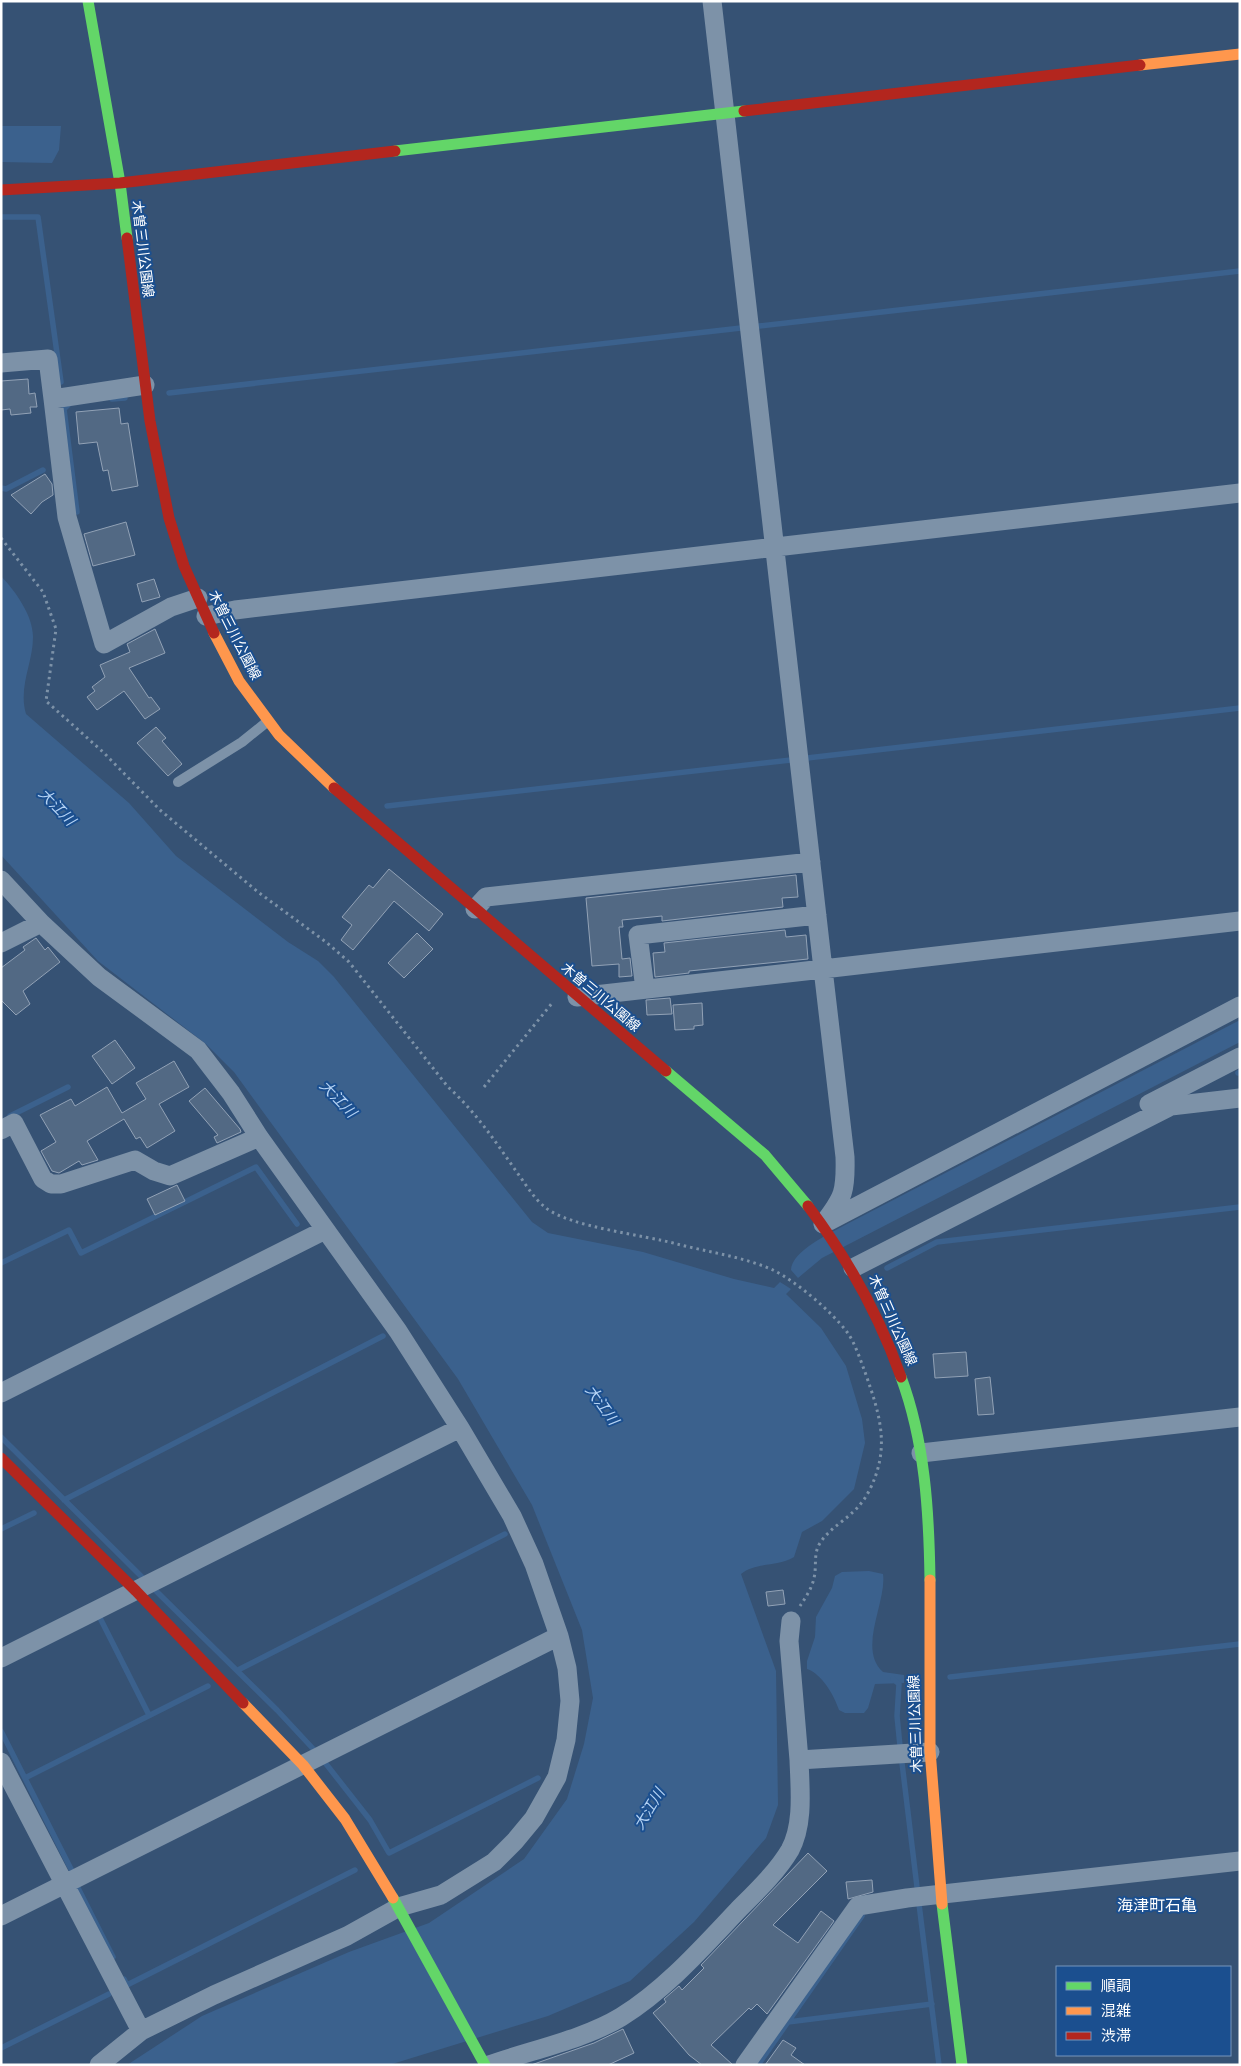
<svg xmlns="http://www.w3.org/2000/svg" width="1241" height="2066" viewBox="0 0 1241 2066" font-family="'Asap Condensed','Noto Sans JP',sans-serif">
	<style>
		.water { fill: #3b618d }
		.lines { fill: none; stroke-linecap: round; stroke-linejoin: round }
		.stream { stroke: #3b618d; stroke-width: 5.5 }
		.building { fill: #526984; stroke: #92a2b6 }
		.path { stroke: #7d92a8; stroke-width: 3; stroke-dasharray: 2.5 4; stroke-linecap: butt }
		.lane { stroke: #7d92a8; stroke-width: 10 }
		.street { stroke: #7d92a8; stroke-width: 19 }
		.fast { stroke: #63d668; stroke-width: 11 }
		.slow { stroke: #ff974d; stroke-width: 11 }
		.jam { stroke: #b3261e; stroke-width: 11 }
		.labels { text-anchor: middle; stroke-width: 4; stroke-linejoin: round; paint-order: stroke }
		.street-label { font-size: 14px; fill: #fff; stroke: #1b4f8f }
		.water-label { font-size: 15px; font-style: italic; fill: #b5d3f5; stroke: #1b4f8f }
		.quarter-label { font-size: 16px; fill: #fff; stroke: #1b4f8f }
	</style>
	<rect width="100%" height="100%" fill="#365274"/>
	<!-- water -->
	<path class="water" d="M1,126H61L59,150L52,163L1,162Z
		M1,576C15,591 33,615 33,637C33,663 18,687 26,714L129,803L176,856L288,942L318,961L334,977L532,1222L548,1233L643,1252L734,1279L774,1288L780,1282L791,1289L786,1294L821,1328L846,1366L862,1419L865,1443L854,1489L822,1521L802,1532L794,1557C778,1567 755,1562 741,1574L776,1671L778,1805L766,1838L694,1922L630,1981L548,2016L389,2065H127L202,2016L349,1952L429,1923L524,1859L567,1799L584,1744L593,1698L582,1630L532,1505L458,1379L234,1072L206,1044L98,961L1,855Z
		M1240,1020V1042L822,1258L798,1278L791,1270C791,1251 831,1233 847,1224Z
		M869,1571L883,1574C887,1602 857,1649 883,1672L904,1675V1683L875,1684L868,1708L864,1713H845L839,1710C834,1695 822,1674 807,1669V1661L815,1637L816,1617L832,1588L835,1576L842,1572Z"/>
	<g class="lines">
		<!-- stream -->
		<path class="stream" d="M1,217H38L61,382
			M759,326L1240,271
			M169,393L741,328
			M112,399L125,398
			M70,403L64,409L77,512
			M1,488L6,489L43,470
			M807,758L1240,708
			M387,806L791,760
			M1238,1073L1240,1072
			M10,1116L68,1087
			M1,1263L69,1230L81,1253L256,1167L297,1224
			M887,1268L937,1242L1240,1207
			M1,1437L147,1582
			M64,1500L383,1336
			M1,1529L34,1513
			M154,1589L277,1710L317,1753
			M98,1614L149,1715
			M238,1670L505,1534
			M950,1677L1240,1644
			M893,1679L899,1684L897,1716L900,1746
			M1,1731L73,1873
			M323,1760L370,1820L389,1853L538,1778
			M902,1763L917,1887
			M25,1778L208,1686
			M76,1884L113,1957
			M919,1904L939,2065
			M862,1916L788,2022L932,2004
			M124,1979L127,1985L355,1870
			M1,2048L109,1994
			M758,2065L788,2022"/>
	</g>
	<!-- building -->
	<path class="building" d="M28,379L29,394L35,393L37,407H30L31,413L11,415L10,409L1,410V381Z
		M119,408L121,424L128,423L138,486L112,491L108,470L103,471L97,442L79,444L76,412Z
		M45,474L52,484L53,495L42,502L31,514L11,495Z
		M126,522L135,555L93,566L84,534Z
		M154,579L160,597L142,602L137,584Z
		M155,629L165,653L129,668L149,698L151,697L160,709L145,719L124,691L97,710L87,697L95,691L92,687L105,677L100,665L130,652L127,644Z
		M156,727L166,738L162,741L182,764L168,776L137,743Z
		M389,869L443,914L429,931L394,901L353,950L341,940L352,925L342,917L369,885L373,888Z
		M796,875L798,897L782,898L783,907L662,921V916L622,920L623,927H619L622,959L630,958L632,976L619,977V964L592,966L586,898Z
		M785,930L786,937L806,935L808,959L689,971V973L655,977L653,953L665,952L664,943Z
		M417,933L433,949L404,978L388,963Z
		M36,938L45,950L48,947L60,962L23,991L30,1004L16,1015L1,1000V968L25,950L23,947Z
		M670,998L672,1014L647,1015L646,1000Z
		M702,1003L703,1025L694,1026V1029L675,1030L673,1005Z
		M115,1040L135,1068L112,1084L92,1056Z
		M174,1061L189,1087L159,1104L175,1131L147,1148L140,1137L136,1139L124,1119L87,1141L98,1160L82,1165L79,1161L59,1173L52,1171L41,1151L56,1142L40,1115L71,1099L75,1106L107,1087L122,1113L146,1099L136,1083Z
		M205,1088L240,1129L241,1132L217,1143L214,1137L218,1135L189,1101Z
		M177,1185L185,1201L155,1215L147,1199Z
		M966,1352L968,1376L935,1378L933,1354Z
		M990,1377L994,1414L978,1415L975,1379Z
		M783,1590L785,1604L768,1606L766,1592Z
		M808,1853L827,1871L773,1925L798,1943L821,1911L834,1921L767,2014L757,2004L751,2010L749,2008L711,2045L733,2065H702L689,2055L653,2013L666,2002L664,1999L679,1986L682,1990L704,1968L701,1965Z
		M872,1880L873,1892L848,1899L846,1882Z
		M623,2029L634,2053L608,2065H531L594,2043Z
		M783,2040L796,2048L791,2055L805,2065H765Z"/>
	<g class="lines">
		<!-- path -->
		<path class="path" d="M1,538L43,592L56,629L46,701L103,752L160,810L258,892L326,942L349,962L448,1087C475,1111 495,1141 516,1171C525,1183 534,1199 546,1208C570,1227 644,1235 677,1244C708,1252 744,1257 773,1270C797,1282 831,1311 847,1332C855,1343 860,1359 865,1372C880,1415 891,1448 869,1491C856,1517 832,1524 820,1543C813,1554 817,1566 814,1578C812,1588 806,1597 800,1606
			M484,1087L553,1002"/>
		<!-- lane -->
		<path class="lane" d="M178,782L242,742L268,721"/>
		<!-- street -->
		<path class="street" d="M1,363L48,359L53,399L145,385
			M53,399L67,517L104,644L171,607L198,598
			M206,616L235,610L1240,493
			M1,880L41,923L99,977L198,1050L231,1093L259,1137L398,1331L460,1428L512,1516L534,1564L559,1636L567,1668L570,1701L566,1740L557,1777L534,1818L515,1841L494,1862L441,1895L399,1907L347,1936L214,1995L141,2031L99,2065
			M475,909L486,897L811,862
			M1,943L41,923
			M645,989L638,935L817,915
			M577,997L823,969L712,1
			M1149,1104L1240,1057
			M1,1130L14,1123L43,1179L51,1184H61L135,1160L154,1171L170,1176L259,1137
			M829,1221L1240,1006
			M823,1224C844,1197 846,1191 845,1157L823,969L1240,921
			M853,1268L1171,1106L1240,1098
			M1,1393L325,1230
			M921,1453L1240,1417
			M791,1621L789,1641L799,1760
			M1,1658L460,1428
			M1,1762L141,2031
			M1,1916L559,1636
			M489,2065C531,2050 583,2040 621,2017C666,1989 702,1948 738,1910C756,1892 777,1872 790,1850C804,1824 800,1789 799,1760L930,1752
			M745,2065L858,1906L907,1898L1240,1861"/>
		<!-- fast -->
		<path class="fast" d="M88,1L120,183L127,238
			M395,151L744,111
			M666,1071L765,1155L808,1206
			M901,1377C925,1442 929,1511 930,1580
			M393,1898L485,2065
			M942,1904L962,2065"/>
		<!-- slow -->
		<path class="slow" d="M1140,65L1240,54
			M214,633L239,681L279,735L334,788
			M930,1580V1750L942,1904
			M243,1703L303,1765L345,1819L393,1898"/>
		<!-- jam -->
		<path class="jam" d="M744,111L1140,65
			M1,190L120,183L395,151
			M127,238L150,421L169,518L184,566L214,633
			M334,788L666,1071
			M808,1206C848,1259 879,1315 901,1377
			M1,1458L136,1591L243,1703"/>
	</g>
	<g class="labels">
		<!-- street labels -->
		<g class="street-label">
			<text transform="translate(143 249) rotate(83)" y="5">木曽三川公園線</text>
			<text transform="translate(235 635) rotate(63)" y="5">木曽三川公園線</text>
			<text transform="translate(601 997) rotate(40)" y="5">木曽三川公園線</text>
			<text transform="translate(893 1320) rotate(66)" y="5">木曽三川公園線</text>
			<text transform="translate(915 1724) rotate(-92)" y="5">木曽三川公園線</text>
		</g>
		<!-- water labels -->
		<g class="water-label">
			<text transform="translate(57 807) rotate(46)" y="5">大江川</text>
			<text transform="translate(338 1099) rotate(46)" y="5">大江川</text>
			<text transform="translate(602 1405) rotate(54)" y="5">大江川</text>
			<text transform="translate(649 1809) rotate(-59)" y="5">大江川</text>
		</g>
		<!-- quarter labels -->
		<g class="quarter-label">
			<text x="1157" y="1911">海津町石亀</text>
		</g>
	</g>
	<!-- border -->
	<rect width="1241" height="2066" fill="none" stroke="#ffffff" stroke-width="5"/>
	<!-- legend -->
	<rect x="1056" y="1966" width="175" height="90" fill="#1b4f8f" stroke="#7695bc"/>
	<rect x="1066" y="1982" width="25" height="8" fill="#63d668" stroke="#7695bc"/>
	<text x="1101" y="1991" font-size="15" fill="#ffffff">順調</text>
	<rect x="1066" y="2007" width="25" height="8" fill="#ff974d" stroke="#7695bc"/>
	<text x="1101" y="2016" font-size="15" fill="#ffffff">混雑</text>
	<rect x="1066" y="2032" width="25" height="8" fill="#b3261e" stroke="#7695bc"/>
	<text x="1101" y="2041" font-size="15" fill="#ffffff">渋滞</text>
</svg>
